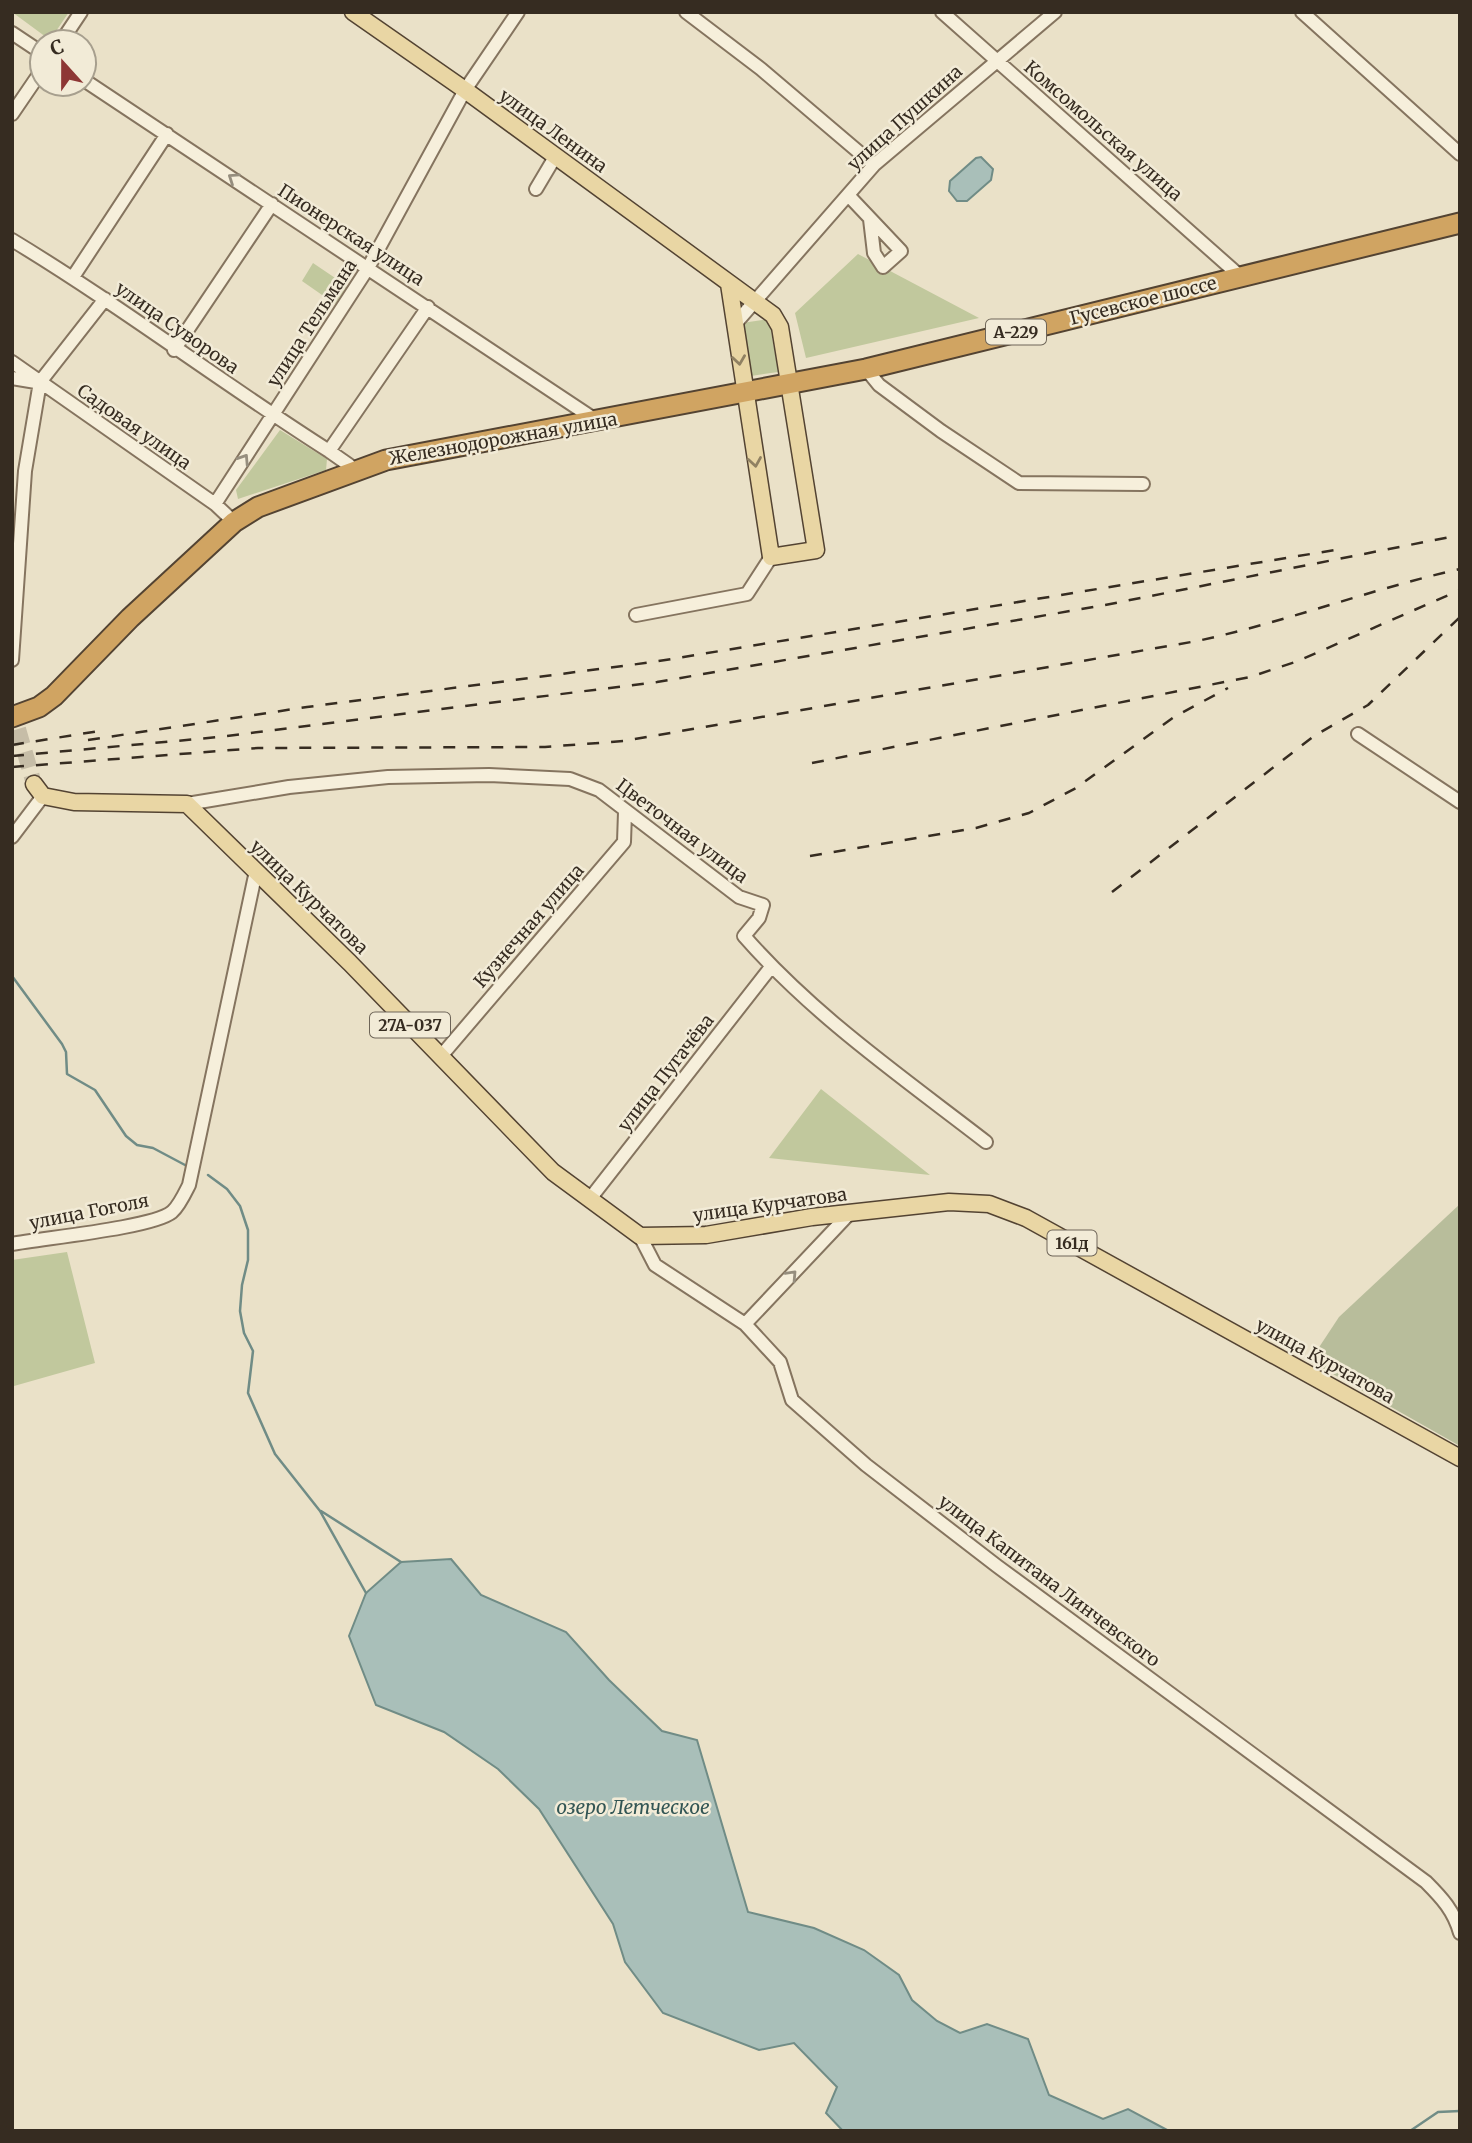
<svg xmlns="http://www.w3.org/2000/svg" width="1472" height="2143" viewBox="0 0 1472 2143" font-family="Merriweather,serif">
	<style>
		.green { fill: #c1c89d }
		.cemetery { fill: #b8bd9b }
		.water { fill: #a9bfb9; stroke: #708c86; stroke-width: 2 }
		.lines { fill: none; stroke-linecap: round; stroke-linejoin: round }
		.stream { stroke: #708c86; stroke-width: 2.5 }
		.major-tunnel { stroke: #c6bda7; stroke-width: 16; stroke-dasharray: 16 8; stroke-linecap: butt }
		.minor-casing { stroke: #85745f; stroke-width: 16 }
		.major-casing { stroke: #534332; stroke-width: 19 }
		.highway-casing { stroke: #534332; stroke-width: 23 }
		.minor { stroke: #f6efdb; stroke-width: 12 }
		.major { stroke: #e9d6a4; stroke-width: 16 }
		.highway { stroke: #d0a462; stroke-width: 19 }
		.rail { stroke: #362c21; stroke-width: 2.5; stroke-dasharray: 12 12; stroke-linecap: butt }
		.oneway { stroke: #968e7e }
		.oneway2 { stroke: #908162 }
		.labels { text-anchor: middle; stroke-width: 5; stroke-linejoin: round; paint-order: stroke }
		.shield { fill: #f2ebd7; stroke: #6e6558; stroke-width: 2 }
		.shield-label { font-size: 16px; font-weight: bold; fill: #362c21 }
		.street-label { font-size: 18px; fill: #362c21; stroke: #f2ebd7 }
		.water-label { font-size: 19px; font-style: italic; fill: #325554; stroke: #f2ebd7 }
	</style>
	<rect width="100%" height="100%" fill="#eae1c8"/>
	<!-- green -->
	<path class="green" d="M12,12H69L50,40Z
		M858,254L979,318L806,358L795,313Z
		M313,263L347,286L335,304L302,281Z
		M769,319L778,372L751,376L742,323Z
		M280,430L327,459L326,470L238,499L236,490Z
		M821,1089L930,1175L769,1158Z
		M67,1252L95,1363L14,1386L12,1260Z"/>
	<!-- cemetery -->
	<path class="cemetery" d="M1460,1204V1446L1310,1361L1339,1317Z"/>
	<!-- water -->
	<path class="water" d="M981,157L993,169L991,180L967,201H957L949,191L950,181L976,158Z
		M451,1559L481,1595L566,1632L609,1680L662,1731L697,1740L748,1912L814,1928L864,1950L899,1975L912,2000L937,2021L960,2033L987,2024L1028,2039L1049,2095L1103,2119L1128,2109L1169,2131H843L826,2113L837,2087L794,2043L759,2050L663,2013L625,1962L613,1924L539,1809L498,1769L444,1732L376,1705L349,1636L366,1593L401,1562Z"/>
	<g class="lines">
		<!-- stream -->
		<path class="stream" d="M12,976L62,1044L66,1052L67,1074L95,1090L126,1136L137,1145L153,1148L185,1165
			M208,1175L227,1189L240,1206L248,1230V1260L242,1285L240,1311L244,1333L253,1351L248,1393L275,1454L320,1511L366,1593
			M321,1511L401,1562
			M1410,2131L1438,2112L1460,2111"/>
		<!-- major-tunnel -->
		<path class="major-tunnel" d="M18,729L34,784"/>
		<defs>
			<path id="minor" d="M686,12L761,69L874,165
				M942,12L1241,277
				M1302,12L1460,154
				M12,33L42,53
				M61,42L81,12
				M84,80L597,421
				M12,114L42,70
				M536,189L555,157
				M848,195L901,251L883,267L874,253L870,219
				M12,240C121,306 222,383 329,451L349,465L353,472
				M73,277L167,134
				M735,324L874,165L1055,12
				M174,350L272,204
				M12,362L215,504L234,522
				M866,369L879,385L941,431L1019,483L1143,484
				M12,378L36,382
				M329,451L428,307
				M215,504L368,268L465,90L518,12
				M636,615L747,594L771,557
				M12,660L25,471L40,382L105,299
				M1358,734L1460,802
				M187,804L289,787L388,777L489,775L570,779L599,790L739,897L763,905L759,918L744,936C814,1016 902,1077 986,1142
				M12,837L43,796
				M441,1056L624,842L625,812
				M589,1200L771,967
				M640,1236L655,1265L745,1324L780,1362L792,1400L866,1465L997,1566L1426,1882C1442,1898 1454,1911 1460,1933
				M12,1244C43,1238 152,1228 172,1212C179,1206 185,1193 189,1185L256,871
				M745,1324L849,1214"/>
			<path id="major" d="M353,12L465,90L773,315L780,327L816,550L771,557L729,284
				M34,784L43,796L74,802L187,804L350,963L553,1172L640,1236L706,1235L812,1217L949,1202L989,1204L1026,1218L1460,1458"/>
			<path id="highway" d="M12,717L39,707L54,696L130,618L234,522L258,507L386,460L866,369L1460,223"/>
		</defs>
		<!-- minor casing -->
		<use href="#minor" class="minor-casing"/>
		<!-- major casing -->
		<use href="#major" class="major-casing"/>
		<!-- highway casing -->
		<use href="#highway" class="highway-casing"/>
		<!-- minor -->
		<use href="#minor" class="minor"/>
		<!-- major -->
		<use href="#major" class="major"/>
		<!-- highway -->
		<use href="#highway" class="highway"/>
		<!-- rail -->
		<path class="rail" d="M88,740L307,707L653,662L1341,549
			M12,745L99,731
			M12,756L219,737L657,682L1105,605L1460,535
			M812,763L1250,677L1298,661L1460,590
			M12,767L258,748L545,747L624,741L1197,641C1286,622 1371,589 1460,569
			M810,856L976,828L1029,813L1076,788L1174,717L1228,688
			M1112,892L1314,736L1368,705L1460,617"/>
	</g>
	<!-- one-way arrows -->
	<defs><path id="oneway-chevron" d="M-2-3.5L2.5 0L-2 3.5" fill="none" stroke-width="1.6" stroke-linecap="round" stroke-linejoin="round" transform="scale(1.75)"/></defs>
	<g class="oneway">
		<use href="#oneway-chevron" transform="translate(233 178) rotate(-146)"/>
		<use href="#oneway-chevron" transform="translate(244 459) rotate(-57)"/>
		<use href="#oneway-chevron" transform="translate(792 1275) rotate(-47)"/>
	</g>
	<g class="oneway2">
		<use href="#oneway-chevron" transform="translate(739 360) rotate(82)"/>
		<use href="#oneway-chevron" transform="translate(755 462) rotate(81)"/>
	</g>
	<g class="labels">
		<!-- shield labels -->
		<g class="shield">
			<rect x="986" y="319.5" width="60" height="25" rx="5"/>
			<rect x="370" y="1012.5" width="80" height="25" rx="5"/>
			<rect x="1047.5" y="1230.5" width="49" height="25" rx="5"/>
		</g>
		<g class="shield-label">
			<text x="1016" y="338">А-229</text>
			<text x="410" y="1031">27А-037</text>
			<text x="1072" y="1249">161д</text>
		</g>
		<!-- street labels -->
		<g class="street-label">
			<text transform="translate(905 118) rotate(-42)" y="6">улица Пушкина</text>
			<text transform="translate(553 131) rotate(36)" y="6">улица Ленина</text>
			<text transform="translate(1103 131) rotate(41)" y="6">Комсомольская улица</text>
			<text transform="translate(351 235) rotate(33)" y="6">Пионерская улица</text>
			<text transform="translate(1143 301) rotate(-14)" y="6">Гусевское шоссе</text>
			<text transform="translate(312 323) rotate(-57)" y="6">улица Тельмана</text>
			<text transform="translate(177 328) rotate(35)" y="6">улица Суворова</text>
			<text transform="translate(134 427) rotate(35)" y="6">Садовая улица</text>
			<text transform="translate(503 439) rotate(-10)" y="6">Железнодорожная улица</text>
			<text transform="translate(682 831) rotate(37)" y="6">Цветочная улица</text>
			<text transform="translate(309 897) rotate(44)" y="6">улица Курчатова</text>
			<text transform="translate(529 926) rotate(-49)" y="6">Кузнечная улица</text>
			<text transform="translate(666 1073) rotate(-52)" y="6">улица Пугачёва</text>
			<text transform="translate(770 1205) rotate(-8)" y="6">улица Курчатова</text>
			<text transform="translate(89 1212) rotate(-11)" y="6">улица Гоголя</text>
			<text transform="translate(1325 1361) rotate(29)" y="6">улица Курчатова</text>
			<text transform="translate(1049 1581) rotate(37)" y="6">улица Капитана Линчевского</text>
		</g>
		<!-- water labels -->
		<g class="water-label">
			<text x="633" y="1814">озеро Летческое</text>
		</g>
	</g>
	<!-- border -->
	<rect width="1472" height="2143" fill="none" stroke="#362c21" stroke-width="28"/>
	<!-- north arrow -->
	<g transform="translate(63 63) rotate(339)"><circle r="33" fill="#f2ebd7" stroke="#a79f8e" stroke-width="2"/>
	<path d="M0-5L12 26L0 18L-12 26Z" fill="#8e3735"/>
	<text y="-10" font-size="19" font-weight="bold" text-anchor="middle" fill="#362c21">С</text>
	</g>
</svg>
